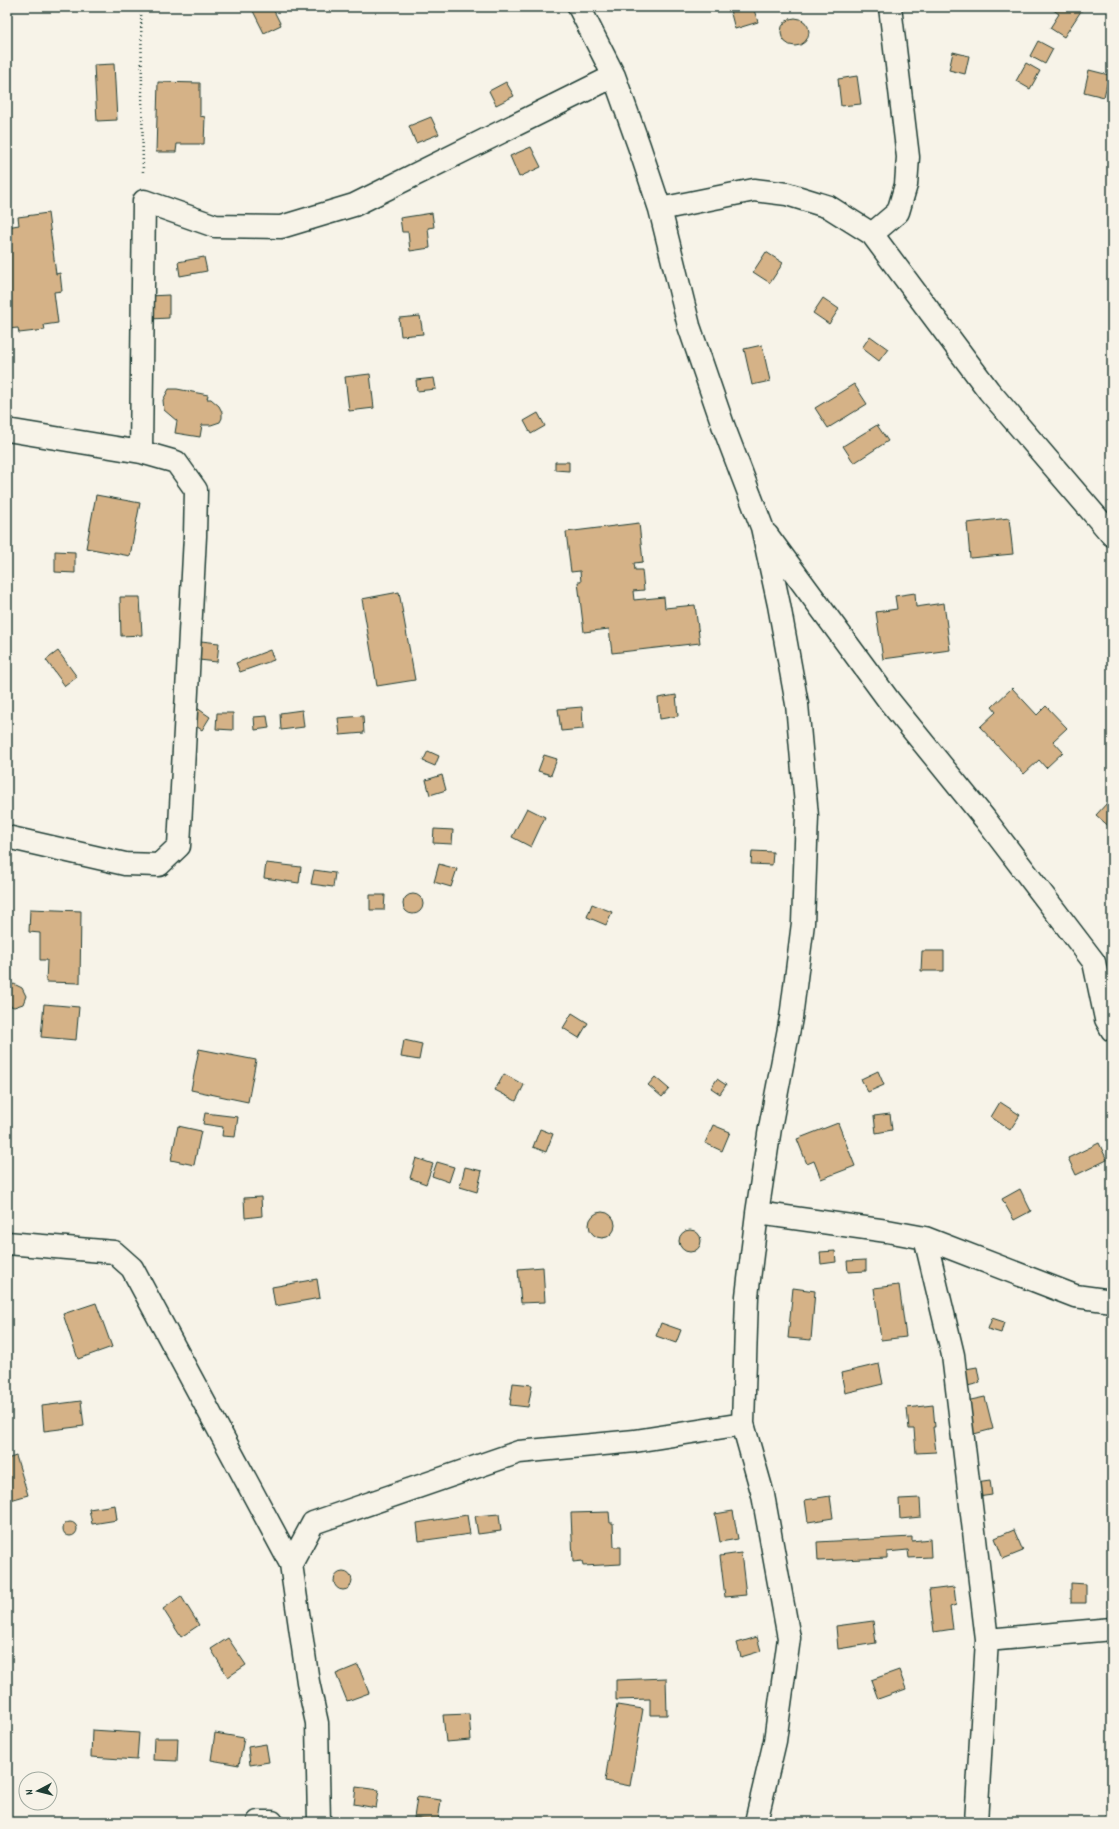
<svg xmlns="http://www.w3.org/2000/svg" width="1119" height="1829" viewBox="0 0 1119 1829" font-family="Dekko,sans-serif">
	<style>
		.building { fill: #d5b287; stroke: #1f3d34 }
		.lines { fill: none; stroke-linecap: round; stroke-linejoin: round }
		.minor-casing { stroke: #1f3d34; stroke-width: 25 }
		.path { stroke: #1f3d34; stroke-width: 2.5; stroke-dasharray: 1 3; stroke-linecap: butt }
		.minor { stroke: #f7f3e8; stroke-width: 22 }
	</style>
	<rect width="100%" height="100%" fill="#f7f3e8"/>
	<filter id="ink" filterUnits="userSpaceOnUse"><feTurbulence type="fractalNoise" baseFrequency=".025" numOctaves="2"/><feDisplacementMap in="SourceGraphic" scale="8" xChannelSelector="R" yChannelSelector="G"/><feConvolveMatrix kernelMatrix="1 2 1 2 8 2 1 2 1" color-interpolation-filters="sRGB"/></filter>
	<g filter="url(#ink)">
		<!-- building -->
		<path class="building" d="M251,7H272L281,25L264,33Z
			M741,7H753L758,22L735,29L730,10Z
			M1054,7L1083,8L1064,37L1050,28L1059,14L1052,9Z
			M781 32a14 14 0 1 1 28 0a14 14 0 1 1-28 0Z
			M1038,41L1053,49L1045,64L1030,56Z
			M953,52L969,56L965,74L949,70Z
			M1026,63L1040,71L1030,89L1016,81Z
			M114,64L117,120L97,121L94,65Z
			M1089,70L1109,75L1104,97L1084,92Z
			M857,76L861,104L841,106L838,79Z
			M158,82L200,83V116L205,117L204,144H177L176,152H156Z
			M506,82L514,96L496,105L489,91Z
			M431,117L439,134L416,143L409,126Z
			M531,147L541,167L519,177L510,156Z
			M48,213L56,274L60,273L62,291L54,292L58,323L44,325L45,330L19,333L18,328L7,329V227L19,225L18,217Z
			M432,213L434,227L428,228L430,248L410,251L408,232H402L400,218Z
			M766,252L783,263L770,283L753,272Z
			M204,257L207,271L180,276L178,262Z
			M169,295V318L150,319L149,296Z
			M823,298L839,309L829,324L813,313Z
			M420,316L423,334L401,336L399,318Z
			M870,336L888,349L879,361L862,348Z
			M762,345L770,381L752,385L744,349Z
			M370,374L374,408L349,411L345,377Z
			M434,378L436,389L417,391L416,380Z
			M854,384L867,404L828,428L815,408Z
			M169,389H177L208,395L207,399H211L219,406L222,412V418L220,422L211,425H202L200,437L175,433L177,421L164,410L163,400Z
			M538,413L545,426L531,434L524,421Z
			M877,425L888,441L854,463L843,446Z
			M555,462H569V471L555,470Z
			M96,495L140,503L130,556L86,548Z
			M1009,518L1013,554L970,558L967,523Z
			M639,523L643,562L634,563L635,570H642L644,590L633,591L634,600L664,597L665,608L695,605L700,643L612,653L609,629L584,632L578,582H581L580,571L571,572L566,532Z
			M55,551L75,552V573L55,572Z
			M399,592L415,680L377,686L362,599Z
			M915,593L916,607L944,603L950,650L883,659L876,612L897,609L895,596Z
			M120,597H140L142,635L121,636Z
			M192,640L219,643L217,662L190,659Z
			M270,650L274,660L240,672L236,663Z
			M58,651L77,677L65,686L46,660Z
			M1012,688L1037,715L1046,706L1067,728L1053,741L1063,752L1046,768L1039,760L1024,774L980,727L996,712L992,707Z
			M676,695L678,716L660,719L658,698Z
			M582,707L583,729L561,731L558,709Z
			M197,708L210,717L202,730L188,721Z
			M302,710L304,727L281,730L280,713Z
			M217,713H233V730L216,729Z
			M267,716L269,728L255,730L254,717Z
			M363,716L364,733L340,735L338,718Z
			M428,751L439,756L435,766L423,761Z
			M544,755L557,759L551,775L538,771Z
			M442,775L446,790L430,795L426,780Z
			M1108,802L1112,805V829L1096,815Z
			M527,808L545,817L531,847L512,837Z
			M434,829L453,830L452,844L433,843Z
			M752,851L773,852L772,865L751,864Z
			M266,863L301,867L299,883L264,878Z
			M439,864L457,869L451,887L434,882Z
			M314,870L335,873L333,887L311,884Z
			M403 904a10 10 0 1 1 20 0a10 10 0 1 1-20 0Z
			M370,895H385L384,910H370Z
			M592,904L612,912L606,925L587,917Z
			M30,909L81,911L80,983L46,982L47,960H40V933L29,932Z
			M922,951H944V971H921Z
			M14,984L22,988L26,996L23,1004L14,1007L7,1005V987Z
			M44,1004L79,1007L76,1040L41,1037Z
			M572,1013L588,1023L579,1038L563,1028Z
			M404,1040L422,1044L419,1060L401,1057Z
			M199,1049L256,1060L248,1102L191,1090Z
			M878,1071L884,1085L868,1092L861,1079Z
			M504,1074L524,1085L516,1101L495,1090Z
			M655,1077L669,1089L662,1097L648,1085Z
			M717,1079L726,1085L720,1094L711,1088Z
			M1000,1102L1020,1115L1010,1130L991,1117Z
			M205,1113L238,1117L235,1137L222,1136L223,1127L203,1124Z
			M890,1114L892,1130L876,1133L874,1116Z
			M838,1123L855,1166L821,1179L814,1161L807,1164L797,1139Z
			M713,1125L730,1132L722,1151L705,1143Z
			M178,1126L201,1131L194,1165L171,1160Z
			M540,1129L553,1134L546,1152L533,1147Z
			M1099,1143L1107,1160L1076,1175L1068,1158Z
			M416,1158L433,1164L426,1184L410,1178Z
			M437,1162L454,1167L449,1182L432,1176Z
			M465,1167L482,1171L477,1192L460,1187Z
			M1020,1189L1031,1211L1014,1220L1002,1199Z
			M261,1197L262,1216L245,1218L244,1198Z
			M589 1225a13 13 0 1 1 26 0a13 13 0 1 1-26 0Z
			M679 1241a11 11 0 1 1 22 0a11 11 0 1 1-22 0Z
			M835,1251L836,1262L821,1264L820,1252Z
			M866,1260V1271L848,1272L847,1261Z
			M543,1267L545,1302L521,1303L518,1269Z
			M317,1279L320,1298L275,1306L272,1287Z
			M899,1285L906,1337L881,1340L874,1288Z
			M793,1288L815,1291L811,1340L788,1338Z
			M96,1303L112,1347L78,1359L63,1314Z
			M992,1318L1004,1322L1001,1333L988,1329Z
			M661,1323L681,1330L676,1343L656,1336Z
			M879,1364L883,1384L845,1393L841,1373Z
			M977,1367L980,1383L963,1387L960,1370Z
			M513,1383L532,1385L528,1407L510,1405Z
			M985,1397L993,1429L974,1434L966,1401Z
			M81,1401L84,1426L44,1431L42,1406Z
			M933,1405L935,1427H933L936,1452L916,1453L914,1429H909L907,1408Z
			M16,1456L28,1495L7,1501V1459Z
			M990,1480L992,1495L978,1497L976,1482Z
			M830,1496L833,1518L808,1522L805,1500Z
			M920,1498L921,1517L900,1519L899,1499Z
			M115,1505L117,1520L92,1524L89,1509Z
			M733,1511L738,1539L720,1542L715,1514Z
			M609,1512L610,1523H613L614,1547H621V1564L583,1566L582,1561L573,1562L571,1513Z
			M499,1514L501,1531L478,1534L475,1516Z
			M467,1515L470,1534L419,1541L417,1523Z
			M63 1529a7 7 0 1 1 14 0a7 7 0 1 1-14 0Z
			M1014,1530L1023,1551L1003,1559L995,1538Z
			M912,1537V1541L930,1539L931,1557L909,1558L908,1550L887,1552V1558L818,1561L817,1542Z
			M741,1553L746,1595L725,1597L720,1556Z
			M334 1581a9 9 0 1 1 18 0a9 9 0 1 1-18 0Z
			M1071,1583L1086,1584V1603H1071Z
			M954,1587L956,1605L950,1607L953,1629L934,1632L929,1590Z
			M181,1596L199,1625L181,1637L163,1609Z
			M873,1621L876,1643L838,1649L836,1626Z
			M757,1637L761,1651L741,1657L737,1643Z
			M228,1638L246,1665L228,1677L211,1649Z
			M358,1665L369,1693L347,1701L336,1674Z
			M899,1670L906,1689L878,1699L871,1680Z
			M666,1678L667,1715H650V1699L616,1700V1680Z
			M617,1705L643,1709L630,1786L605,1781Z
			M469,1714L471,1740L446,1742L443,1715Z
			M92,1730L139,1733L137,1760L91,1757Z
			M215,1733L244,1738L239,1765L211,1760Z
			M154,1738H178L177,1761L153,1760Z
			M266,1744L269,1762L250,1765L248,1747Z
			M356,1787L379,1790L376,1808L354,1804Z
			M417,1797L441,1800L438,1821L414,1818Z"/>
		<g class="lines">
			<defs>
				<path id="minor" d="M579,7L614,76L639,146L660,209L689,326L723,425L762,527L779,605L797,704L807,816L803,923L791,1018L770,1128L757,1213L747,1296L743,1424L763,1495L789,1638L775,1741L756,1822
					M660,209L754,190L787,194L829,207L872,234L989,391L1112,535
					M872,234L898,212L906,185L908,157L890,7
					M7,430L141,452L176,462L196,490L195,536L179,846L159,865L125,864L7,837
					M141,452L144,201L215,226L281,227L354,205L614,76
					M767,535L890,702L985,819L1094,962L1106,1019L1112,1030
					M757,1213L887,1231L925,1238L953,1355L987,1640L976,1822
					M925,1238L1075,1296L1112,1301
					M7,1243L114,1252L132,1268L291,1564L308,1682L317,1723L319,1822
					M291,1564L313,1523L519,1452L635,1441L743,1424
					M987,1640L1112,1629
					M258,1822H272"/>
			</defs>
			<!-- minor casing -->
			<use href="#minor" class="minor-casing"/>
			<!-- path -->
			<path class="path" d="M141,7L143,175"/>
			<!-- minor -->
			<use href="#minor" class="minor"/>
		</g>
	</g>
	<!-- margin -->
	<rect width="1119" height="1829" fill="none" stroke="#f7f3e8" stroke-width="24"/>
	<rect x="12" y="12" width="1095" height="1805" fill="none" stroke="#1f3d34" stroke-width="1.5" filter="url(#ink)"/>
	<!-- north arrow -->
	<g transform="translate(38 1791) rotate(263)"><circle r="19" fill="#f7f3e8" stroke="#a1aaa0"/>
	<path d="M0-3L7 15L0 10L-7 15Z" fill="#1f3d34"/>
	<text y="-6" font-size="11" font-weight="bold" text-anchor="middle" fill="#1f3d34">N</text>
	</g>
</svg>
